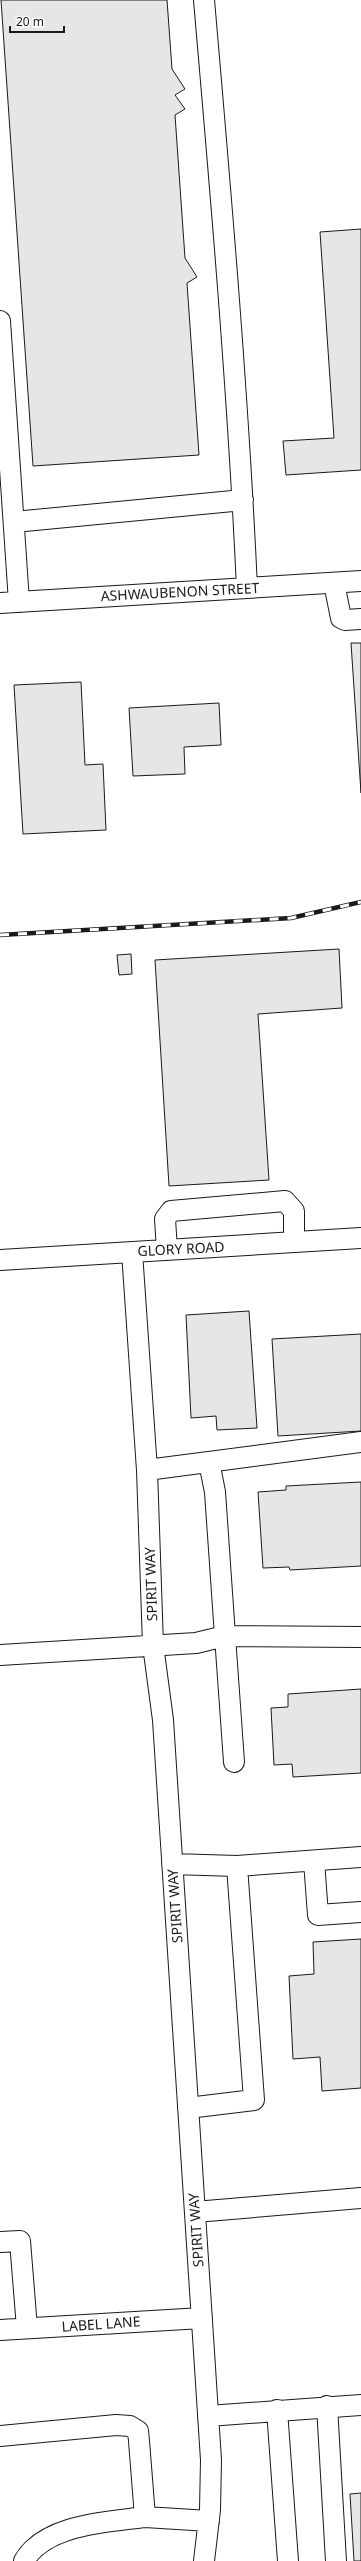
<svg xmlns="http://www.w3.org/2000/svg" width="361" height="2561" viewBox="0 0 361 2561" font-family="'Noto Sans',sans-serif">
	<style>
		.building { fill: #e6e6e6; stroke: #1a1a1a }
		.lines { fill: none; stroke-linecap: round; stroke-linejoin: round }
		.minor-casing { stroke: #1a1a1a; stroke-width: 22 }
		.minor { stroke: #fff; stroke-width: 20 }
		.rail-casing { stroke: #1a1a1a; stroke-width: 4.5 }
		.rail { stroke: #fff; stroke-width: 3; stroke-dasharray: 9; stroke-linecap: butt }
		.labels { text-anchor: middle; stroke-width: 3; stroke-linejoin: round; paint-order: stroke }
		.street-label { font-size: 14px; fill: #1a1a1a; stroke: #fff }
	</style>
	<rect width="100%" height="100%" fill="#fff"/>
	<!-- building -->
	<path class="building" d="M1,0H167L172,69L185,89L175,95L185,109L175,115L185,258L197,277L187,283L199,455L33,466Z
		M361,229V470L286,475L283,441L334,438L320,232Z
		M351,643H361V793Z
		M81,682L85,765L103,764L106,830L23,834L14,685Z
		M219,703L221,745L184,747L185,774L133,776L129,708Z
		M339,949L342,1008L258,1014L269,1180L169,1186L155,960Z
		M131,954L132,974L119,975L117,955Z
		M249,1311L257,1428L217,1430L216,1416L191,1418L186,1315Z
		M361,1334V1431L278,1436L272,1339Z
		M361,1482V1566L290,1570L289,1567L263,1568L258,1492L286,1490V1486Z
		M361,1689V1773L293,1777L292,1764L274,1765L271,1708L288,1707V1694Z
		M361,1939V2088L322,2091L320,2057L293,2059L289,1976L314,1974L313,1942Z
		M361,2493V2561H354L350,2494Z"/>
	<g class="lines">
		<defs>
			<path id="minor" d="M204,0C221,196 238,392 247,588
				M0,321L19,602
				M14,522L243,500
				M334,583L341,618L345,620L361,619
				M0,603L361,581
				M167,1250L165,1219L171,1211L285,1201L294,1211V1242
				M132,1252L147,1470L153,1645L163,1720L211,2460L210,2510L204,2561
				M0,1260L361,1238
				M147,1470L361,1442
				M0,1655L196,1643L225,1636L215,1492L209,1462
				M234,1762L225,1636L361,1637
				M314,1861L318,1915L361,1912
				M172,1864L237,1866L254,2100L188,2108
				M237,1866L361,1857
				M195,2212L361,2198
				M0,2242L20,2241L27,2328
				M0,2330L202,2318
				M327,2406L336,2561
				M277,2410L288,2561
				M208,2416L361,2405
				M0,2436L116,2425L130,2426L138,2431L139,2441L145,2517L209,2521
				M24,2561C45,2524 108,2522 145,2517"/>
		</defs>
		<!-- minor casing -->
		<use href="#minor" class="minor-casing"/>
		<!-- minor -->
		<use href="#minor" class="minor"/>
		<defs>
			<path id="rail" d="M0,935L291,918L361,902"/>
		</defs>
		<!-- rail casing -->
		<use href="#rail" class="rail-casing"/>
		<!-- rail -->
		<use href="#rail" class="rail"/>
	</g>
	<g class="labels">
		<!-- street labels -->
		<g class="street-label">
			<text transform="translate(180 592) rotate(-3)" y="5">ASHWAUBENON STREET</text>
			<text transform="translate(181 1249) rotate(-3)" y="5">GLORY ROAD</text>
			<text transform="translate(151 1584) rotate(-92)" y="5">SPIRIT WAY</text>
			<text transform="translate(175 1906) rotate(-94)" y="5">SPIRIT WAY</text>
			<text transform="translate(196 2230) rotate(-94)" y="5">SPIRIT WAY</text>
			<text transform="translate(101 2324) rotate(-4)" y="5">LABEL LANE</text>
		</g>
	</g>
	<!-- scale -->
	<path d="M10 26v6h54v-6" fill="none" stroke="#1a1a1a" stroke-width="2"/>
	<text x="16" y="26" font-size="12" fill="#1a1a1a" stroke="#ffffff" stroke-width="3" paint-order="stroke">20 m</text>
</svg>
